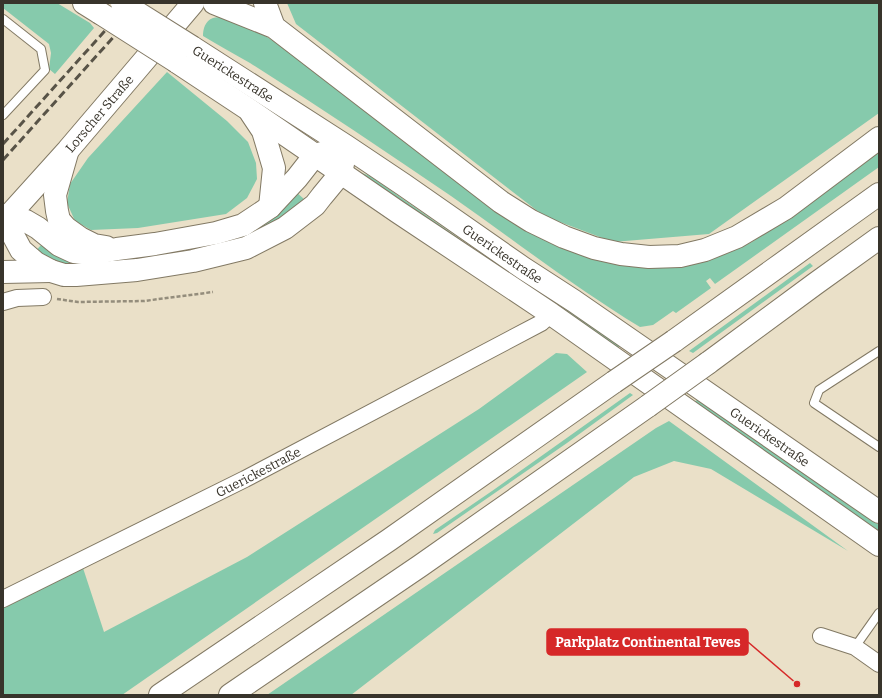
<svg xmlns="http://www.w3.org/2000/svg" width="882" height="698" viewBox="0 0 882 698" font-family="Bitter,serif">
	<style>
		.green { fill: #86caac }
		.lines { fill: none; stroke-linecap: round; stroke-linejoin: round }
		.service-casing { stroke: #827964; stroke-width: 10 }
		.minor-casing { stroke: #827964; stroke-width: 18 }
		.secondary-casing { stroke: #827964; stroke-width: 24 }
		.motorway-casing { stroke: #827964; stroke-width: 24 }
		.path { stroke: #948d7c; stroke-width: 2.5; stroke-dasharray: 4 2; stroke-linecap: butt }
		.service { stroke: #fff; stroke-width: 8 }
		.minor { stroke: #fff; stroke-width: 16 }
		.secondary { stroke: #fff; stroke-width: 22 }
		.motorway { stroke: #fff; stroke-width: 22 }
		.rail { stroke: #585347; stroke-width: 3; stroke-dasharray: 8 4; stroke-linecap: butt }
		.secondary-bridge-casing { stroke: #827964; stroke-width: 24; stroke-linecap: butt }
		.motorway-bridge-casing { stroke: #827964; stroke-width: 24; stroke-linecap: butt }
		.secondary-bridge { stroke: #fff; stroke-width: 22 }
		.motorway-bridge { stroke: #fff; stroke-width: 22 }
		.labels { text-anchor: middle; stroke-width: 3.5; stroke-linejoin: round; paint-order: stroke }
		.street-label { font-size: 13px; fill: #38342b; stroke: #eae0c8 }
		.leader { fill: none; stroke: #d62828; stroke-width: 1.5 }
		.callout-dot { fill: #d62828; stroke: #eae0c8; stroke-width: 1.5 }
		.callout { fill: #d62828; stroke: #d62828; stroke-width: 1.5 }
		.callout-label { font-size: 14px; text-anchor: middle; font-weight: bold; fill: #fff }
	</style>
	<rect width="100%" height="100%" fill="#eae0c8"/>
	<!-- green -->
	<path class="green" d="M3,3H57L90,23L94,28L55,74L49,69L51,53L49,44L3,8Z
		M287,3H879V113L709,234L613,242L544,216L296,24Z
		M224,17L249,26L283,47L488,204L685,266L705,261L728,253L752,242L806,206L879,151V167L715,284L710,278L706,281L711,288L676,313L673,311L653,325L640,327C574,287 514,240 451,196C385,151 318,106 250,63C234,54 218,45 203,36C203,29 205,21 213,18C216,17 220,17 224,17Z
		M167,72L227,121L248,142L256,163L257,179L247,198L226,214L138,228L91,230L75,221L67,203L70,184L88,158Z
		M362,173L370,176L473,248L524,279L620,346L616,349L361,176Z
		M296,192L304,199L294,210L247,238L230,241L247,235Z
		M41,245L60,257L82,266L68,267L34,253Z
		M810,263L813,266L693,353L689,351Z
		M556,353L567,354L587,372L122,695H3V608L83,568L104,632L247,557L479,409Z
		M630,393L633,395L567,443L437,533L433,534L435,530L492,491Z
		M697,400L879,525V531L855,515L823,495L692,403Z
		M669,421L848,551L711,469L674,461L634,477L351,695H267L656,428Z"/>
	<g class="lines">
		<defs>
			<path id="service" d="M3,19L41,49L45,70L3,115
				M879,351L819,390L814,403L879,447
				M855,647L879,613"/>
			<g id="minor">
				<path d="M3,302L17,298L43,297"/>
				<path id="s1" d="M3,599L245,479L541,323L551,314"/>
				<path d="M821,636L855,647L879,664"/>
			</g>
			<g id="secondary">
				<path d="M84,3L100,13"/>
				<path id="s2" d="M192,47L346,146L404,185L523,268L574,301L879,512"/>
				<path d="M177,62L248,109L398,212L551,314L879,545"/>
				<path d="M251,113L263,131L274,168L270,207"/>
				<path d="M67,153L55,195L57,211L59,220L66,228L80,238L94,245L106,247"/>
				<path d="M10,214L14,237L21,250L36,263L51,271L64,275H76L137,270L193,261L246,248L285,228L315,205L322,196L341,173L344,159"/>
				<path d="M10,214L26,221L38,228L59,245L74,252L92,254L117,249L155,244L216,233L243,225L270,207L297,178L315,155L330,151"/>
				<path id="s3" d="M3,222L68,150L137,69L193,3"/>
				<path d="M3,272L51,271"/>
			</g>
			<path id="motorway" d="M214,3L274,27L501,202L531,221L564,237L594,248L621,254L649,257L680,256L705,250L737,237L786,208L879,138
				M265,3L274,27
				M674,341L879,194
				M708,363L815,284L879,238
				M160,695L389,540L614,382
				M230,695L420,566L648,406"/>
		</defs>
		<!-- service casing -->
		<use href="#service" class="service-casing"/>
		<!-- minor casing -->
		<use href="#minor" class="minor-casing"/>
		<!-- secondary casing -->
		<use href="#secondary" class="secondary-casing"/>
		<!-- motorway casing -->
		<use href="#motorway" class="motorway-casing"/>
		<!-- path -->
		<path class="path" d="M57,299L78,302L144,301L213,292"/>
		<!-- service -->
		<use href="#service" class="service"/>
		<!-- minor -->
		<use href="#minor" class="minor"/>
		<!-- secondary -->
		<use href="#secondary" class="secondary"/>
		<!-- motorway -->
		<use href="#motorway" class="motorway"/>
		<!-- rail -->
		<path class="rail" d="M3,144L130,3
			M3,160L144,3"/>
		<defs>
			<path id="secondary-bridge" d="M122,3L192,47
				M100,13L177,62"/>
			<path id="motorway-bridge" d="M614,382L674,341
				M648,406L708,363"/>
		</defs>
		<!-- secondary-bridge casing -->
		<use href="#secondary-bridge" class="secondary-bridge-casing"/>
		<!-- motorway-bridge casing -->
		<use href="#motorway-bridge" class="motorway-bridge-casing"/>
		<!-- secondary-bridge -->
		<use href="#secondary-bridge" class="secondary-bridge"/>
		<!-- motorway-bridge -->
		<use href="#motorway-bridge" class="motorway-bridge"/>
	</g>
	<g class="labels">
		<!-- street labels -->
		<g class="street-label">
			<text dy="5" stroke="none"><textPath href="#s2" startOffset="49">Guerickestraße</textPath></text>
			<text dy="5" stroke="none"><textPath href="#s3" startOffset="145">Lorscher Straße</textPath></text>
			<text dy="5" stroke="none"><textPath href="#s2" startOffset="373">Guerickestraße</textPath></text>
			<text dy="5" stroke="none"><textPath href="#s2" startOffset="697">Guerickestraße</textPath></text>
			<text dy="5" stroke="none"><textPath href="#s1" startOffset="285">Guerickestraße</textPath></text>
		</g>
	</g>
	<!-- callouts -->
	<path class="leader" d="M797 684L748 642"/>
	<circle class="callout-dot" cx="797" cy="684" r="4"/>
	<rect class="callout" x="547" y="629" width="201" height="26" rx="4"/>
	<g class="callout-label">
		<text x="648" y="647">Parkplatz Continental Teves</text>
	</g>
	<!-- border -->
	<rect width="882" height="698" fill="none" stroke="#38342b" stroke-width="8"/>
</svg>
